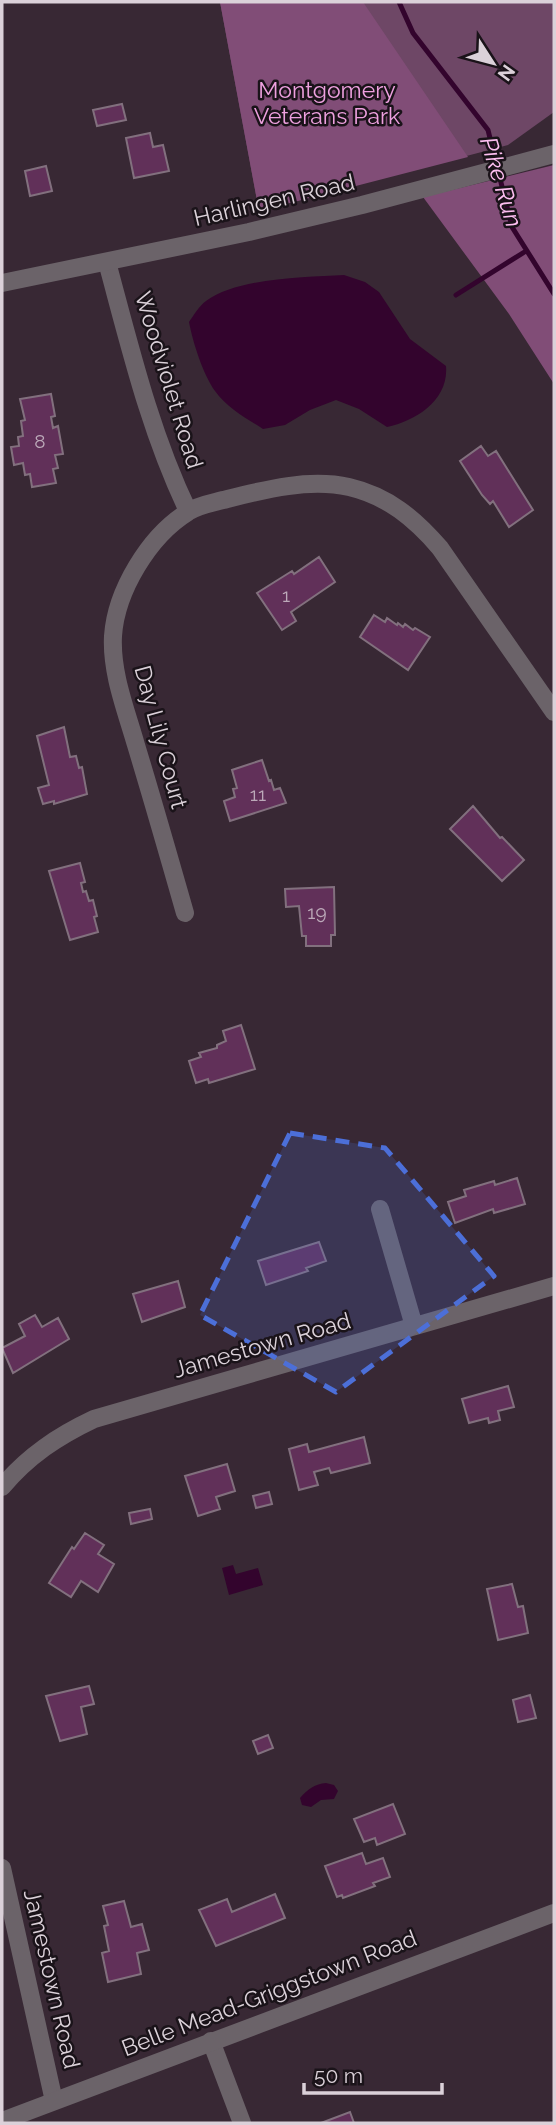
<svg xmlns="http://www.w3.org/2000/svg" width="556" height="2125" viewBox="0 0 556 2125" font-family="Raleway,sans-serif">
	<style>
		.green { fill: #6e4766 }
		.forest { fill: #814d77 }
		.water { fill: #33042d }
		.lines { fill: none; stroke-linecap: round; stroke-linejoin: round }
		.stream { stroke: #33042d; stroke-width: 5 }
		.building { fill: #613059; stroke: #82707e; stroke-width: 2 }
		.minor { stroke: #6b6369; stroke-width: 18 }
		.tertiary { stroke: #6b6369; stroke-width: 18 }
		.marked { fill: #4c6fd8; fill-opacity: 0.2; stroke: #4c6fd8; stroke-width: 5; stroke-dasharray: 14 9; stroke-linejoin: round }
		.labels { text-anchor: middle; stroke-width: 5; stroke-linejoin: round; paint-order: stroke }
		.number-label { font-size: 19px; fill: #bca9b9 }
		.park-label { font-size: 23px; fill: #eea0df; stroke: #1a1319 }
		.street-label { font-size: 23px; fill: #dbd1d9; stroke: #1a1319 }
		.water-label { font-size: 24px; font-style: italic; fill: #fdbef0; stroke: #1a1319 }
	</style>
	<rect width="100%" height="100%" fill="#382834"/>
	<!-- green -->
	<path class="green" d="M220,2H554V112L508,145L259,211Z"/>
	<!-- forest -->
	<path class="forest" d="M220,2H363L468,157L259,211Z
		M554,165V384L509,314L423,197Z"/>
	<!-- water -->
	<path class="water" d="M344,275L365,282L379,292L410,339L446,366C449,400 416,421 387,427L359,409L336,400L310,410L285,425L263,429C246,418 227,408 215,391C203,374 193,343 189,322C194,315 199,306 206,301C237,278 305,277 344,275Z
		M233,1565L236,1574L258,1568L263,1585L229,1595L222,1568Z
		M326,1783L334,1785L338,1791L334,1799L321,1800L311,1807L302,1805L300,1798C308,1789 315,1784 326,1783Z"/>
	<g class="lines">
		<!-- stream -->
		<path class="stream" d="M399,2L413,33L488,130L512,227L554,294
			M456,295L526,251"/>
	</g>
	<!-- building -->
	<path class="building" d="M122,104L126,120L97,126L93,110Z
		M150,133L153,147L163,145L169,171L134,178L126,138Z
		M46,166L52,191L30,196L25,171Z
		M51,394L55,416L51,417L53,428L58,426L63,454L55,455L58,468L53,469L56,483L32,487L30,474L25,475L23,463L14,465L11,447L19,446L18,437L23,436L21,421L25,420L20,399Z
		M481,446L488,456L496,451L533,510L509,527L493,501L490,504L482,495L460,461Z
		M319,557L335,582L291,612L296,621L282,630L257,593L292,571L294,574Z
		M374,615L385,622L387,618L397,625L398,623L403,627L405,624L413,630L415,628L430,637L408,670L360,637Z
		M64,727L70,757L76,756L79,768L82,767L87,794L54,804V801L43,804L38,788L49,785L37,736Z
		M262,760L269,781L271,780L274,790L280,788L286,803L230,821L224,801L235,797L233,789L237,788L232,770Z
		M473,806L500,838L502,837L524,860L502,881L450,829Z
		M80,863L85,882L81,883L83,892L86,891L89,901L93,900L97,916L94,917L98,932L70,940L49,871Z
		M334,887L335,935H331V946H306V936H302L299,906L286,907L285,889Z
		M241,1025L255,1069L209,1083L208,1079L196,1083L189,1061L201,1057L199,1053L217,1048V1045L226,1041L223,1031Z
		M517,1178L525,1204L494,1213L493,1209L455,1223L448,1202L466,1196L464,1190L494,1181L495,1185Z
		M319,1242L326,1261L306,1268L308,1271L266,1285L258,1261Z
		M178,1281L185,1307L142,1322L133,1294Z
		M35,1315L42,1327L58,1318L69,1339L13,1373L2,1348L25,1336L19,1324Z
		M508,1386L514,1407L498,1411L500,1420L489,1423L488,1418L469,1423L462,1399Z
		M364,1437L370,1463L331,1473L329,1468L314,1472L318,1485L299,1490L289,1449L307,1444L309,1452Z
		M227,1464L235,1491L216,1497L220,1509L198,1516L185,1476Z
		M269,1492L272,1504L256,1508L253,1496Z
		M150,1509L152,1519L131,1524L129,1513Z
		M85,1533L104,1545L98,1554L114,1564L98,1592L81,1581L71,1597L49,1583L72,1547L74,1549Z
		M512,1584L518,1607L523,1606L528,1633L498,1640L487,1589Z
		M89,1686L94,1704L81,1707L87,1734L60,1741L46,1696Z
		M530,1695L536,1718L518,1722L513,1700Z
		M268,1735L273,1748L258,1754L253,1741Z
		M393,1804L405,1834L377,1845L375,1838L364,1842L354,1819Z
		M362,1853L366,1864L383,1858L390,1877L373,1883L375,1886L343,1898L342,1895L337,1897L325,1866Z
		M275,1894L285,1918L216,1946L199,1910L227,1899L232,1912Z
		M124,1901L131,1927L142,1924L149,1950L137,1953L141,1974L108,1982L102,1953L109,1951L104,1926L108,1925L103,1906Z
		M350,2112L354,2123H321Z"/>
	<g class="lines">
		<!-- minor -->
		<path class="minor" d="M107,262C130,347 150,432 188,511
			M185,913C169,857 153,801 136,745C126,710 111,673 113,636C116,591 149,536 188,512C198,505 212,503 223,500C263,490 308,478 349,487C388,496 415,519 440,548L554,712
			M380,1209L414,1326
			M2,1487C28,1456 58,1436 94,1419L554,1286
			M2,1868L54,2101
			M211,2041L242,2123"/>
		<!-- tertiary -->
		<path class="tertiary" d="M2,283L249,232L362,205L554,154
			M2,2121L554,1913"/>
	</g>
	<!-- marked area -->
	<path class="marked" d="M290,1133L385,1148L494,1276L336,1392L200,1315Z"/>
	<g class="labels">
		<!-- number labels -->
		<g class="number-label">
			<text x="40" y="448">8</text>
			<text x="286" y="602">1</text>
			<text x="258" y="801">11</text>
			<text x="317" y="919">19</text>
		</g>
		<!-- park labels -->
		<g class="park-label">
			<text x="327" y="98">Montgomery<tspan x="327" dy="26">Veterans Park</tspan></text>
		</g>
		<!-- street labels -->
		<g class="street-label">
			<text transform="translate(274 200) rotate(-13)" y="8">Harlingen Road</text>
			<text transform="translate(169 380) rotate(73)" y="8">Woodviolet Road</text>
			<text transform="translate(161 737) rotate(75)" y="8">Day Lily Court</text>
			<text transform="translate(262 1345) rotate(-16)" y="8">Jamestown Road</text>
			<text transform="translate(52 1979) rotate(77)" y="8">Jamestown Road</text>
			<text transform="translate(269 1993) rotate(-21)" y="8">Belle Mead-Griggstown Road</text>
		</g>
		<!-- water labels -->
		<g class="water-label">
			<text transform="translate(501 182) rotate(73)" y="8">Pike Run</text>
		</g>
	</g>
	<!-- border -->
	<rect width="556" height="2125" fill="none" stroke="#dbd1d9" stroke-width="7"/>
	<!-- north arrow -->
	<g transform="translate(493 63) rotate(126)" stroke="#1a1319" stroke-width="5" paint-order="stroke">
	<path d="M0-5L12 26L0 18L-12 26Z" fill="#dbd1d9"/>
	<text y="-10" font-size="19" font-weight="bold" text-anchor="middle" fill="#dbd1d9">N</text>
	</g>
	<!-- scale -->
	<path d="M304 2083v10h138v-10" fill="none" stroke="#dbd1d9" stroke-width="3.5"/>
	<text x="314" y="2083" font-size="21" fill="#dbd1d9" stroke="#1a1319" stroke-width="5" paint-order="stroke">50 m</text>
</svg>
